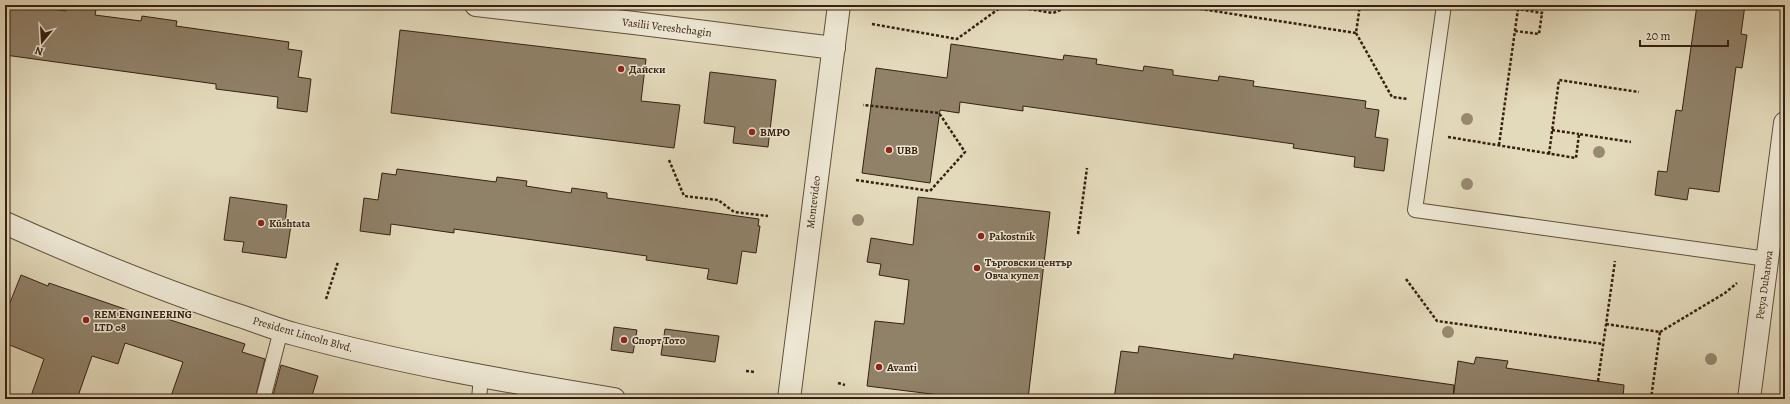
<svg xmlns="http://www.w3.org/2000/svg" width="1790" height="404" viewBox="0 0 1790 404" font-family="Alegreya,serif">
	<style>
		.building { fill: #908169; stroke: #362110 }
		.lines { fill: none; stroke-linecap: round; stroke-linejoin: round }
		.service-casing { stroke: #614f3b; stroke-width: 16 }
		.minor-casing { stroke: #614f3b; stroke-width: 24 }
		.tertiary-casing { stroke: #614f3b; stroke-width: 24 }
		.path { stroke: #362110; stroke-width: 2.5; stroke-dasharray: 3 2; stroke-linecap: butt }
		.service { stroke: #ede7d3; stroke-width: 14 }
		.minor { stroke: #ede7d3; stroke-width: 22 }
		.tertiary { stroke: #ede7d3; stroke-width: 22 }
		.tree { fill: #988a71 }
		.poi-dot { fill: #8f2418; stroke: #ede7d3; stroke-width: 1.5 }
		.labels { text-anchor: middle; stroke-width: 3; stroke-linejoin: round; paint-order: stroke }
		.street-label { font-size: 11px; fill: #362110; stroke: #ede7d3 }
		.poi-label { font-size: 11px; font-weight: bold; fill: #362110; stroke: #ede7d3; text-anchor: start }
	</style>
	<rect width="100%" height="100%" fill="#e3dabb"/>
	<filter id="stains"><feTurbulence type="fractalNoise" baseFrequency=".005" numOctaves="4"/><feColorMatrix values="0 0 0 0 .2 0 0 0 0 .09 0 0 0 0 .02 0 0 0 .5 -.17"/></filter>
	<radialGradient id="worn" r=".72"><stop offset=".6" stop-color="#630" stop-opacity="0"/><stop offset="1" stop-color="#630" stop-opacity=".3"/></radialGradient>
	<!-- building -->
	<path class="building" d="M5,5H21L66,11L67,6L96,10L95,15L141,21L142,16L177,21L176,26L289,42L288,49L302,51L298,77L311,79L307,112L277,108L278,97L216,89V84L5,55Z
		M1697,5H1745L1741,34L1747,35L1742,68L1736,67L1719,192L1689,188L1687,200L1655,195L1658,171L1667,172L1676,110L1682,111Z
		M400,30L646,59L641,101L680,105L674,148L391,113Z
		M951,44L1063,60L1064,55L1097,59L1096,64L1143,71L1144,66L1173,70V75L1218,81L1219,76L1254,81L1253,86L1366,101L1365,108L1379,110L1375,137L1388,139L1384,171L1354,167L1355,157L1293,148L1294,144L1023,106V111L960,102L959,113L940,110L930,183L862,173L876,68L947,78Z
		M710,72L776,80L768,147L733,143L735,127L704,123Z
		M397,169L496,182L497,177L527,181L526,186L571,193L572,188L607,193V198L759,219L758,226H760L756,253L742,251L737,284L707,279L709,269L646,260L647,256L591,248L454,229V233L391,224L390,235L360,231L364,198L378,200L382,173L396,175Z
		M230,197L287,205L285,224L291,225L286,258L242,252L244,242L224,240Z
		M918,197L1050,212L1028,399H972L867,386L875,321L904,324L909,280L879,275L881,264L867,262L871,238L913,245Z
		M21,275L48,286L49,283L151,318L152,314L245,344L242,352L265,359L255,399H170L183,362L125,343L118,364L92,356L77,399H30L44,359L5,343V315Z
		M614,327L637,330L633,353L611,350Z
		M665,329L719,336L715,362L661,355Z
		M1139,346L1233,359L1234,354L1454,385L1453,399H1114L1121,351L1138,353Z
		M1476,357L1508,361L1506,368L1624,385L1623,399H1453L1458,361L1474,364Z
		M281,365L318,376L311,399H272Z"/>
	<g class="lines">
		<defs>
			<path id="service" d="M1444,5L1415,210L1767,259
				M263,399L281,330
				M479,399L481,377"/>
			<path id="minor" d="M476,5L634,23L834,48
				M1749,399L1785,123"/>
			<path id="tertiary" d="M5,223C81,257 158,289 237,315C256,321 275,329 294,334C400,363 505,381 614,399
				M789,399L839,5"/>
		</defs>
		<!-- service casing -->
		<use href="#service" class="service-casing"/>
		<!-- minor casing -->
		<use href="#minor" class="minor-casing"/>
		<!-- tertiary casing -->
		<use href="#tertiary" class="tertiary-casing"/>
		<!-- path -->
		<path class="path" d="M1004,5L1053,13L1073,5
			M1175,5L1356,33L1360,5
			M872,24L957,39L1004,5
			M1515,31L1539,34L1542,13
			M1356,33L1392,97L1408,99
			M1552,130L1579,134
			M1448,137L1576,158L1579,134L1631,142
			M1499,145L1518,9L1542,13L1543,5
			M1549,154L1559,80L1639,92
			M669,160L684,196L718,200L734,212L768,216
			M856,180L930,191L965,152L939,113L863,105
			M1078,234L1087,168
			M1406,279L1437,321L1603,344
			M326,299L338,262
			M1606,324L1660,332L1651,399
			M1660,332L1725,293L1737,283
			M746,371L755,372
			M1598,381L1615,261
			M838,383L845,385
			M868,399V394"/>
		<!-- service -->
		<use href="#service" class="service"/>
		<!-- minor -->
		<use href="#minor" class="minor"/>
		<!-- tertiary -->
		<use href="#tertiary" class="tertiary"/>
	</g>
	<!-- trees -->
	<g class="tree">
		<circle cx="1467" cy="119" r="6"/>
		<circle cx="1599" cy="152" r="6"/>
		<circle cx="1467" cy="184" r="6"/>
		<circle cx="858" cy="220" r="6"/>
		<circle cx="1448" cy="332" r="6"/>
		<circle cx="1711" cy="359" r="6"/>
	</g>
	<!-- markers -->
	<g class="poi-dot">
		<circle cx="621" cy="69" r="4"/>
		<circle cx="752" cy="132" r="4"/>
		<circle cx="889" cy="150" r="4"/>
		<circle cx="261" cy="223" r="4"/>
		<circle cx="981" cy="236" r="4"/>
		<circle cx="977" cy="268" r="4"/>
		<circle cx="86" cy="320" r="4"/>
		<circle cx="624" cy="340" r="4"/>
		<circle cx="879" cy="367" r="4"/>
	</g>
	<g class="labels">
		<!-- street labels -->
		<g class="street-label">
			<text transform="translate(667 27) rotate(7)" y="4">Vasilii Vereshchagin</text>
			<text transform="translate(813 202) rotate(-83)" y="4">Montevideo</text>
			<text transform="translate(1764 285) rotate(-82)" y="4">Petya Dubarova</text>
			<text transform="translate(303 334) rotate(16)" y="4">President Lincoln Blvd.</text>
		</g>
		<!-- poi labels -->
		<g class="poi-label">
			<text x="629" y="73">Дайски</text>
			<text x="760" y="136">ВМРО</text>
			<text x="897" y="154">UBB</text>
			<text x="269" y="227">Kŭshtata</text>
			<text x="989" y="240">Pakostnik</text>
			<text x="985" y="266">Търговски център<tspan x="985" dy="13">Овча купел</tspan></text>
			<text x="94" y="318">REM ENGINEERING<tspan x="94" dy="13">LTD 08</tspan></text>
			<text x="632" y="344">Спорт Тото</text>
			<text x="887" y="371">Avanti</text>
		</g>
	</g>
	<!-- margin -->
	<rect width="1790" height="404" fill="none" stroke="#e3dabb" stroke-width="20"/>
	<rect x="6" y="6" width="1778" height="392" fill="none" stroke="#362110" stroke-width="2"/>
	<rect x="10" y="10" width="1770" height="384" fill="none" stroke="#362110"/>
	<!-- north arrow -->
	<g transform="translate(42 42) rotate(198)" stroke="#ede7d3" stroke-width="3" paint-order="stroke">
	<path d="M0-3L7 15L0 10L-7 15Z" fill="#362110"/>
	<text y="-6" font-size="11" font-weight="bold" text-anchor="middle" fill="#362110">N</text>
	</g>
	<!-- scale -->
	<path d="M1640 40v6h88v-6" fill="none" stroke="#362110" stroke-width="2"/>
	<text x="1646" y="40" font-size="12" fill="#362110" stroke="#ede7d3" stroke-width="3" paint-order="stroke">20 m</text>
	<rect width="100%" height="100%" filter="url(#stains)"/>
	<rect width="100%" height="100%" fill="url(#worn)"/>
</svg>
